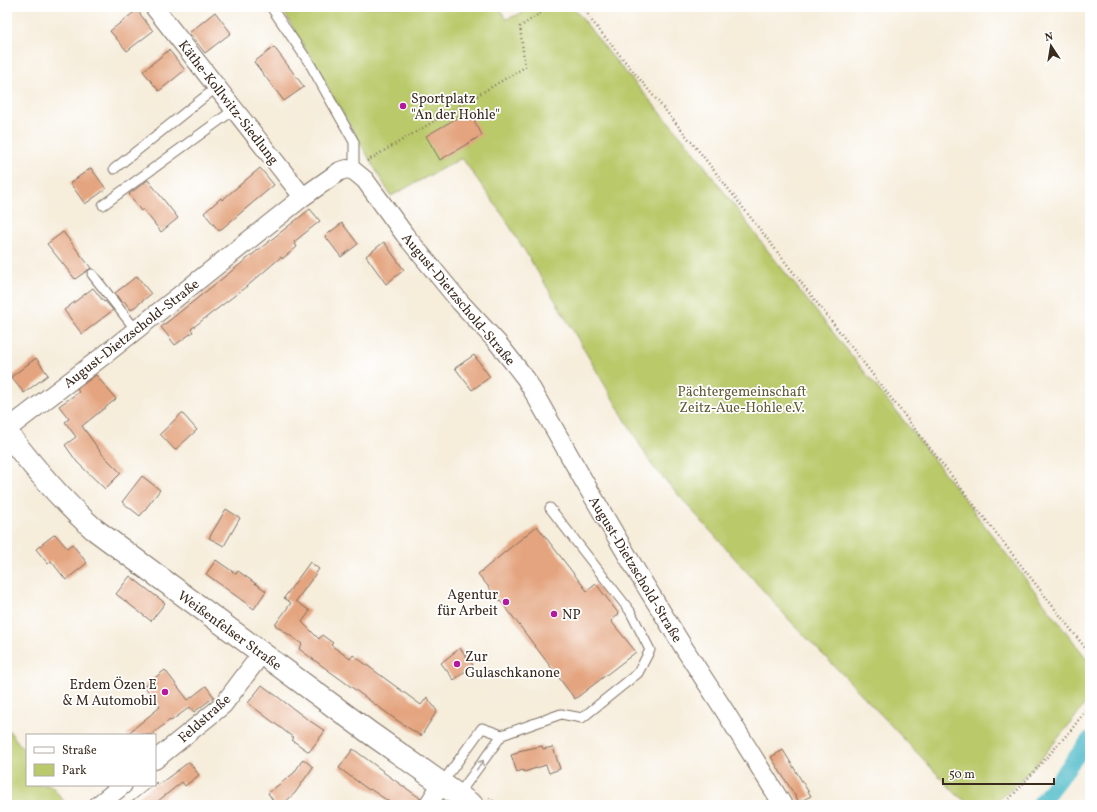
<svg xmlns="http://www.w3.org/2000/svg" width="1097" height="812" viewBox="0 0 1097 812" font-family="Vollkorn,serif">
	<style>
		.green { fill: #bac96b; stroke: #7a7a44 }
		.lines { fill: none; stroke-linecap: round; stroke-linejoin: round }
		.canal { stroke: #4cb9c7; stroke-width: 16 }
		.building { fill: #e4a47f }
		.service-casing { stroke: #7c6e60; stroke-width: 11 }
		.minor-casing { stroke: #7c6e60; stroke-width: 20 }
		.tertiary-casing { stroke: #7c6e60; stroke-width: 24 }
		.path { stroke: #7c6e60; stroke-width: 2.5; stroke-dasharray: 1 3; stroke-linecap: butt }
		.service { stroke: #fff; stroke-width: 9 }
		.minor { stroke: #fff; stroke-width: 18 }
		.tertiary { stroke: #fff; stroke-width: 22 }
		.oneway { stroke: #a79f9a }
		.poi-dot { fill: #b5179e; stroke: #fff; stroke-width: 1.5 }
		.labels { text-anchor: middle; stroke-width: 3.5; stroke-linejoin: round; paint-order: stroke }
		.poi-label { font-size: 14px; fill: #3b2a1e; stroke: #fff; text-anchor: start }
		.street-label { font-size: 14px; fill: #3b2a1e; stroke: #fff }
		.park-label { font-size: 14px; fill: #615a35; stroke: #fff }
	</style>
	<rect width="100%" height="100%" fill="#fff"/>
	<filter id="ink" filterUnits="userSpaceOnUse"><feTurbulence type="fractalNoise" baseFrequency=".025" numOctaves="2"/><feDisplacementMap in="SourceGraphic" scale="8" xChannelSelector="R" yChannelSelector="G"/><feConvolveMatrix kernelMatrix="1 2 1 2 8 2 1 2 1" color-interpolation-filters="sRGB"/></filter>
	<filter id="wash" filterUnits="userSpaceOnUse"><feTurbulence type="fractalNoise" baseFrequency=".012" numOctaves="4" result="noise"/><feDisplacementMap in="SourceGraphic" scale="16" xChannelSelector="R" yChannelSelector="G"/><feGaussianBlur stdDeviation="0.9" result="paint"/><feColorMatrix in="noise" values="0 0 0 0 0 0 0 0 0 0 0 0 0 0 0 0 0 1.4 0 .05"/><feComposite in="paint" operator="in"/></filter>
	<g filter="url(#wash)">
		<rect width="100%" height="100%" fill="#f6eddb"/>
		<!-- green -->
		<path class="green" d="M281,7H499L506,19L520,14L533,7H573L610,54L692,149L768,251L915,435L1090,663V697L1073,720L1035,766L994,805H971L957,795L850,682L793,624L651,464L558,305L504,217L462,158L391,196Z
			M7,728L27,754V785H51L67,805H7Z"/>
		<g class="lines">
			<!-- canal -->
			<path class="canal" d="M1039,805L1090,739"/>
		</g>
		<g id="blocks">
			<!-- building -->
			<path class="building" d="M137,10L153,31L127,51L110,31Z
				M215,12L231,33L205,53L189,33Z
				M274,47L304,87L284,101L254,62Z
				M169,50L185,70L159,91L143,71Z
				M469,111L482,135L440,160L426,136Z
				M91,168L106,189L85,204L70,183Z
				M260,168L274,185L219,231L204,213L221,198L222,200Z
				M148,180L178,218L161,232L143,209L141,211L129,194Z
				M310,209L320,221L294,242L297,247L282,259L281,257L251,283L191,329L193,332L175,345L161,327Z
				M342,223L358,244L341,257L325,236Z
				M63,232L91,268L75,279L47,244Z
				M384,242L404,270L386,284L366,256Z
				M137,276L151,294L131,310L124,301L122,303L115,293Z
				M93,288L104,302L105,301L113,310L82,334L64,310Z
				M474,355L490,377L472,390L455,368Z
				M36,358L48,375L24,393L11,377Z
				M96,375L116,399L82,426L102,454L121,473L105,489L77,462L65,445L76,437L65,422L69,419L59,406L79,392L77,389Z
				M182,413L197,430L175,450L160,434Z
				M142,476L160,490L140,516L122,502Z
				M226,509L240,518L224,546L209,538Z
				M537,526L587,591L596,584L619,614L611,621L636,652L575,699L510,613L478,574Z
				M55,534L67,548L72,544L87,563L66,580L51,561L48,564L36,549Z
				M216,560L236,574L238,571L266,591L254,609L206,574Z
				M310,562L319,569L296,601L310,611L302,622L319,639L322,635L333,643L331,645L350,659L353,655L421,705L427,697L437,711L421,736L398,721L299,649L302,644L275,625L291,603L284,598Z
				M130,576L165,603L151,621L116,594Z
				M460,648L473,665L454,680L441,663Z
				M165,670L188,700L206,686L214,697L194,712L190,707L171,721L170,720L151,735H126L160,707L144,686Z
				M262,685L307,719L325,731L309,752L292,740L294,738L248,703Z
				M542,746L543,749L553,747L560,769L549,773L546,765L524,772L523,770L517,772L511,755L518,753V751Z
				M353,749L383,771V772L420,798L418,805H394L370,789L369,790L339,768Z
				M783,750L811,796L799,802L771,757Z
				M303,759L313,767L295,793L282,805H276L268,793L294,773Z
				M189,762L199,775L185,786L182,782L153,805H128L153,785H155L156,782L158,785Z"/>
		</g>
	</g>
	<g filter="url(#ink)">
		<use href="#blocks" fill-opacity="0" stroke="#7c6e60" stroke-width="1"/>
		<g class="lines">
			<defs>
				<path id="service" d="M271,7L310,64L354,142V171
					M114,169L217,87
					M103,205L235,109
					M92,274L136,330
					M442,783L482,728L502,735
					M458,795L502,735L561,714L582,718L638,673L650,650L630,611L550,508"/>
				<path id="minor" d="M154,7L303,197
					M7,431L14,424L107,353L303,197L340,171L347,169L354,171L365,180L405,235L460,302L497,342L526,379L585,483L637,572L684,648L726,713L783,805
					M155,760L223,705L262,653
					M98,805L123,785
					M428,805L442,783"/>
				<path id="tertiary" d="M7,433C34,468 61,500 94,529L370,733L472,805"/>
			</defs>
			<!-- service casing -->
			<use href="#service" class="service-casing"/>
			<!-- minor casing -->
			<use href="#minor" class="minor-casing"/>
			<!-- tertiary casing -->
			<use href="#tertiary" class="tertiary-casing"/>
			<!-- path -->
			<path class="path" d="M584,7L591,20L702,155L1090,654
				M367,161L525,67L520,27L549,7
				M489,798L498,805
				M1004,805L1072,729L1090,704"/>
			<!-- service -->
			<use href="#service" class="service"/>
			<!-- minor -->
			<use href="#minor" class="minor"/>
			<!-- tertiary -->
			<use href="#tertiary" class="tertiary"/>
		</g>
		<!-- one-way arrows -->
		<defs><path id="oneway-shaft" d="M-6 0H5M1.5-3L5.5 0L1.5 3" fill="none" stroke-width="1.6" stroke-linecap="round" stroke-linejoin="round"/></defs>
		<use class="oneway" href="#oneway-shaft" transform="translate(480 765) rotate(-54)"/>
	</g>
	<!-- markers -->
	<g class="poi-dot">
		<circle cx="403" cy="106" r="4"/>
		<circle cx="506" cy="602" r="4"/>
		<circle cx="554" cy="614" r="4"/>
		<circle cx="457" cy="664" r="4"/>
		<circle cx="165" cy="692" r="4"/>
	</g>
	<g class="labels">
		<!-- poi labels -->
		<g class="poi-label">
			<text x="411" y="103">Sportplatz<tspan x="411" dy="16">"An der Hohle"</tspan></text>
			<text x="498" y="599" text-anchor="end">Agentur<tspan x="498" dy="16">für Arbeit</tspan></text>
			<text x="562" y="619">NP</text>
			<text x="465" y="661">Zur<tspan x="465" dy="16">Gulaschkanone</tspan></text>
			<text x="157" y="689" text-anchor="end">Erdem Özen E<tspan x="157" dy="16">&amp; M Automobil</tspan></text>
		</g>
		<!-- street labels -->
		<g class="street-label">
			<text transform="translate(229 102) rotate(52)" y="5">Käthe-Kollwitz-Siedlung</text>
			<text transform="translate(459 299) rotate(50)" y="5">August-Dietzschold-Straße</text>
			<text transform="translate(131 333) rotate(-38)" y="5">August-Dietzschold-Straße</text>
			<text transform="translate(636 569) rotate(59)" y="5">August-Dietzschold-Straße</text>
			<text transform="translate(230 630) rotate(36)" y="5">Weißenfelser Straße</text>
			<text transform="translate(204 718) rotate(-42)" y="5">Feldstraße</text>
		</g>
		<!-- park labels -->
		<g class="park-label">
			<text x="742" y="396">Pächtergemeinschaft<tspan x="742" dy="16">Zeitz-Aue-Hohle e.V.</tspan></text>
		</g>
	</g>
	<!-- margin -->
	<rect width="1097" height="812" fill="none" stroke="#fff" stroke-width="24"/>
	<!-- legend -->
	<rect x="26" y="734" width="130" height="52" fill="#ffffff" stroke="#b1aaa5"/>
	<rect x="34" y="747" width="20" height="6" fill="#ffffff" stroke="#b1aaa5"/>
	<text x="62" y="754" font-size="12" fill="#3b2a1e">Straße</text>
	<rect x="34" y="764" width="20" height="12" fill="#bac96b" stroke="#b1aaa5"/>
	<text x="62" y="774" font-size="12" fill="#3b2a1e">Park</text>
	<!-- north arrow -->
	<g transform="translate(1051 46) rotate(348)" stroke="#ffffff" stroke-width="3" paint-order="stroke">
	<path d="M0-3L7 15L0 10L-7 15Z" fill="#3b2a1e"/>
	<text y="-6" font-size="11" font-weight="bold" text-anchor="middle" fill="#3b2a1e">N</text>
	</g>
	<!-- scale -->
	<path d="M943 778v6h111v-6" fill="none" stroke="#3b2a1e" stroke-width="2"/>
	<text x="949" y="778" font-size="12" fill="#3b2a1e" stroke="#ffffff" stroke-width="3" paint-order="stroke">50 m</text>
</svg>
